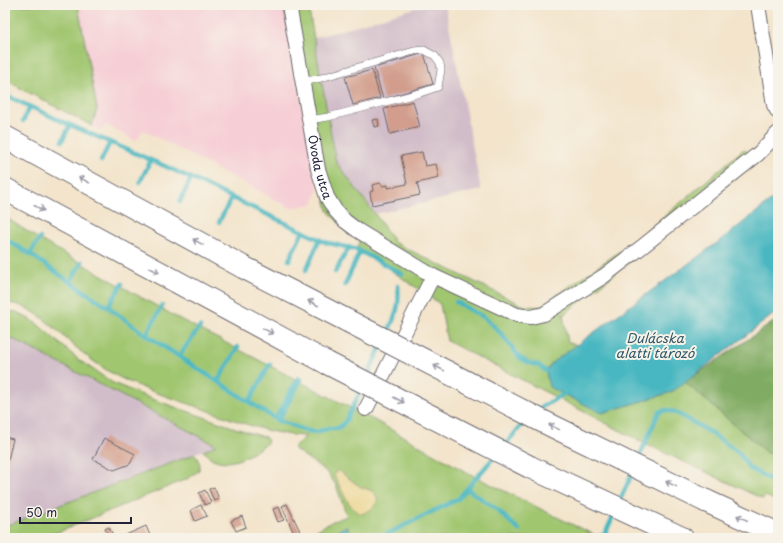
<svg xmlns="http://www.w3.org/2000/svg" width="783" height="543" viewBox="0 0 783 543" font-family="'Playpen Sans',sans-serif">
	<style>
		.built { fill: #f6cfd6 }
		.industrial { fill: #d1bdc9 }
		.green { fill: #a0c670; stroke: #617456 }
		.forest { fill: #80ab62; stroke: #51664e }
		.sand { fill: #eeda9e; stroke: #887e6c }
		.water { fill: #48b7c1; stroke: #356c7e }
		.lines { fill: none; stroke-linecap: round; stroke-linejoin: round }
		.stream { stroke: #48b7c1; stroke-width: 4.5 }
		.building { fill: #d29d8c }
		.service-casing { stroke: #6b666d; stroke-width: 8 }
		.minor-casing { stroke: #6b666d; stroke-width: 16 }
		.trunk-casing { stroke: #6b666d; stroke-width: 24 }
		.service { stroke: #fff; stroke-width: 7 }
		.minor { stroke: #fff; stroke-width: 14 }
		.trunk { stroke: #fff; stroke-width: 22 }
		.trunk-bridge-casing { stroke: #6b666d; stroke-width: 24; stroke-linecap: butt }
		.trunk-bridge { stroke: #fff; stroke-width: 22 }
		.oneway { stroke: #9c9ca7 }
		.labels { text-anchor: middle; stroke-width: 4; stroke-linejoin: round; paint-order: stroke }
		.street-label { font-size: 12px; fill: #22223b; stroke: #f7f3e8 }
		.water-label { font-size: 13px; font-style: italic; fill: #2f566a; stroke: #f7f3e8 }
	</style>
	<rect width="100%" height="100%" fill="#f7f3e8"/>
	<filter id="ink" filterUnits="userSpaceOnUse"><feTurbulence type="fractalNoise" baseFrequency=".025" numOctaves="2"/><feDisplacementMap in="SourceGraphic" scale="8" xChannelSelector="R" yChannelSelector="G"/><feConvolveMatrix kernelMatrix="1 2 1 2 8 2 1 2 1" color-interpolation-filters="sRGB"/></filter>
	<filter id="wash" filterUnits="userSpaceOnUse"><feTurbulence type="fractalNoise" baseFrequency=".012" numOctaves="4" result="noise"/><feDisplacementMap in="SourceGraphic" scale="16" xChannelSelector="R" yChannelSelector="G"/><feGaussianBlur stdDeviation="0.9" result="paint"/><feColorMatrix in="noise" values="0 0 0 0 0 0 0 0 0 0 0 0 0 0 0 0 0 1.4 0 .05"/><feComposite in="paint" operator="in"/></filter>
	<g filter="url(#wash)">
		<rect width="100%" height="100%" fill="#f3e4cb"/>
		<!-- built -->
		<path class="built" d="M78,5H283L318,189L313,204L291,208L143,130L136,141L106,125L101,131L92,126L97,109Z"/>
		<!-- industrial -->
		<path class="industrial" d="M425,5H445L481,190L375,214L336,162L314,38Z
			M5,335L125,398L217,445L5,526Z"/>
		<!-- green -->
		<path class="green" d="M5,5H78L97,109L92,126L5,80Z
			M283,5H308L336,162L375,214L395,243L524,306L540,307L639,238L744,149L757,161L563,315L568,342L685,382L767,453L778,452V502L766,496L763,499L646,444L447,341L440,304L357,247L360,241L347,232L328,211Z
			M5,217L42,241L176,317L374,420L468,473L569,523L602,538H352L347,526L324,538H303L333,521L347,516L336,485L327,472L293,448L306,436C267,435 231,418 195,406C166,396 135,387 108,371C97,364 87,357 78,349C57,332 34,303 5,303Z
			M5,311L17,312L36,323L79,360L113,383L152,399L247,432L265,437L268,441L267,443C252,454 232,468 213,459C209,457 206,453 203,451L216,445L5,335Z
			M195,454L200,464L199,470L189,478L44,538H5V526Z"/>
		<!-- forest -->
		<path class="forest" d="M778,319V452L767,453L685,382Z"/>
		<!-- sand -->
		<path class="sand" d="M338,470C346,476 353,482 361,487C365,489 370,489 373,492C384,501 370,512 361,514C346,506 342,489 334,475Z"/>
		<!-- water -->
		<path class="water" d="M778,195V311L672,392L602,413L549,387L546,371L553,362L721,240Z
			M347,526L352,538H324Z"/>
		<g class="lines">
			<!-- stream -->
			<path class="stream" d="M5,95L61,121L167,167L325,242L358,250L402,274
				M23,121L30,107
				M62,141L70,125
				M101,161L110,142
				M140,182L151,160
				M180,202L191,178
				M219,222L232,197
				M5,239L30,254L70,282L108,307L146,335L277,420L308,431L317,432L329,428H339L345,422L362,388
				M30,254L40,238
				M289,260L303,231
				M306,270L320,239
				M335,272L349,247
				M70,282L82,262
				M345,285L360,251
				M456,302L485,318L499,331L520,358L529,363L538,365L546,371
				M108,307L122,284
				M387,334C396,315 400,308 398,286
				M146,335L162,306
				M179,356L200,327
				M367,377L382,344
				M218,381L238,347
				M249,402L270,364
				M535,411L569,391
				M275,419L298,378
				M278,421L301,380
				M504,446L526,420
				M637,462L659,412L665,410L675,412L711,433L739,453L749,468L778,484
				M467,489L495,508L519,530
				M619,502L633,472
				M379,538L458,499L495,456
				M594,538L605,534L615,512"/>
		</g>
		<g id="blocks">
			<!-- building -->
			<path class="building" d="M424,53L433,84L383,99L374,68Z
				M372,70L380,98L353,105L345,77Z
				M413,101L420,127L390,134L384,109Z
				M378,119L379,126L374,127L372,120Z
				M422,152L425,166L436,164L439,178L417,183L420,195L372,205L370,192L373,191L372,185L381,183L382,186L388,185V188L407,184L401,156Z
				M5,437L13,439L8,460L5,459Z
				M104,438L135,454L130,464L114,470L93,459Z
				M214,487L219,499L214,501L209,489Z
				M205,490L211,502L205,505L199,493Z
				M287,504L300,531L294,534L282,506Z
				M201,505L207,516L195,521L191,510Z
				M279,507L284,520L278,522L273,509Z
				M242,516L246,527L236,531L231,521Z
				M146,526L151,538H119Z
				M109,527L114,537L113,538H109L105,529Z"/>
		</g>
	</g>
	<g filter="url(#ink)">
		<use href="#blocks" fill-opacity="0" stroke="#6b666d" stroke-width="1"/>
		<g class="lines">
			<defs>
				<path id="service" d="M302,82L321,78L414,51L424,50L435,56L440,63L441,70L438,87L420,93L328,117L309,120"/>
				<g id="minor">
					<path id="s1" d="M289,5L318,169L327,197L335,210L345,221L357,230L433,276L517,315L531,317L544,314L604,276L643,246L758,154L778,133"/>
					<path d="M758,5L774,105L778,112"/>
					<path d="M366,409L433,276"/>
				</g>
				<path id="trunk" d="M5,137L243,267L348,321
					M5,189L327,363
					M530,467L682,538
					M706,501L778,534"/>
			</defs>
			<!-- service casing -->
			<use href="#service" class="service-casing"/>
			<!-- minor casing -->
			<use href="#minor" class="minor-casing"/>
			<!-- trunk casing -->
			<use href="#trunk" class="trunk-casing"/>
			<!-- service -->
			<use href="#service" class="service"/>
			<!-- minor -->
			<use href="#minor" class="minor"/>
			<!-- trunk -->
			<use href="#trunk" class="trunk"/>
			<defs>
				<path id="trunk-bridge" d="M348,321L542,421L706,501
					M327,363L530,467"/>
			</defs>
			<!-- trunk-bridge casing -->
			<use href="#trunk-bridge" class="trunk-bridge-casing"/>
			<!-- trunk-bridge -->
			<use href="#trunk-bridge" class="trunk-bridge"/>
		</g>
		<!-- one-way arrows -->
		<defs><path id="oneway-shaft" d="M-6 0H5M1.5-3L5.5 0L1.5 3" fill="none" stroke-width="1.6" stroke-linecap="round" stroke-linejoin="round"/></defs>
		<g class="oneway">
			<use href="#oneway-shaft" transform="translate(84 180) rotate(-152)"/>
			<use href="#oneway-shaft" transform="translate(39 208) rotate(28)"/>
			<use href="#oneway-shaft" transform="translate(198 242) rotate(-151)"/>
			<use href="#oneway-shaft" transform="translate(154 270) rotate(28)"/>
			<use href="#oneway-shaft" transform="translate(313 303) rotate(-153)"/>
			<use href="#oneway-shaft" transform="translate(268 331) rotate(28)"/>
			<use href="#oneway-shaft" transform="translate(439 368) rotate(-153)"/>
			<use href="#oneway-shaft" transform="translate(399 400) rotate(27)"/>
			<use href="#oneway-shaft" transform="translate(554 427) rotate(-154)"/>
			<use href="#oneway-shaft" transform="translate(671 484) rotate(-154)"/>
			<use href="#oneway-shaft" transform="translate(742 518) rotate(-155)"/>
		</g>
	</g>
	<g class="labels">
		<!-- street labels -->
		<g class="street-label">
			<text dy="4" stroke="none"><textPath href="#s1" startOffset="165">Óvoda utca</textPath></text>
		</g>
		<!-- water labels -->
		<g class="water-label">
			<text x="655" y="343">Dulácska<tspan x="655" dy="15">alatti tározó</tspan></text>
		</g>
	</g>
	<!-- margin -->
	<rect width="783" height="543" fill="none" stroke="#f7f3e8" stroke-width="20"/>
	<!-- scale -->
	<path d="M20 517v6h111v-6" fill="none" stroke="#22223b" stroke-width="2"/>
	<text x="26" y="517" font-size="12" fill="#22223b" stroke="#f7f3e8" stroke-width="3" paint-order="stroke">50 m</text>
</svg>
